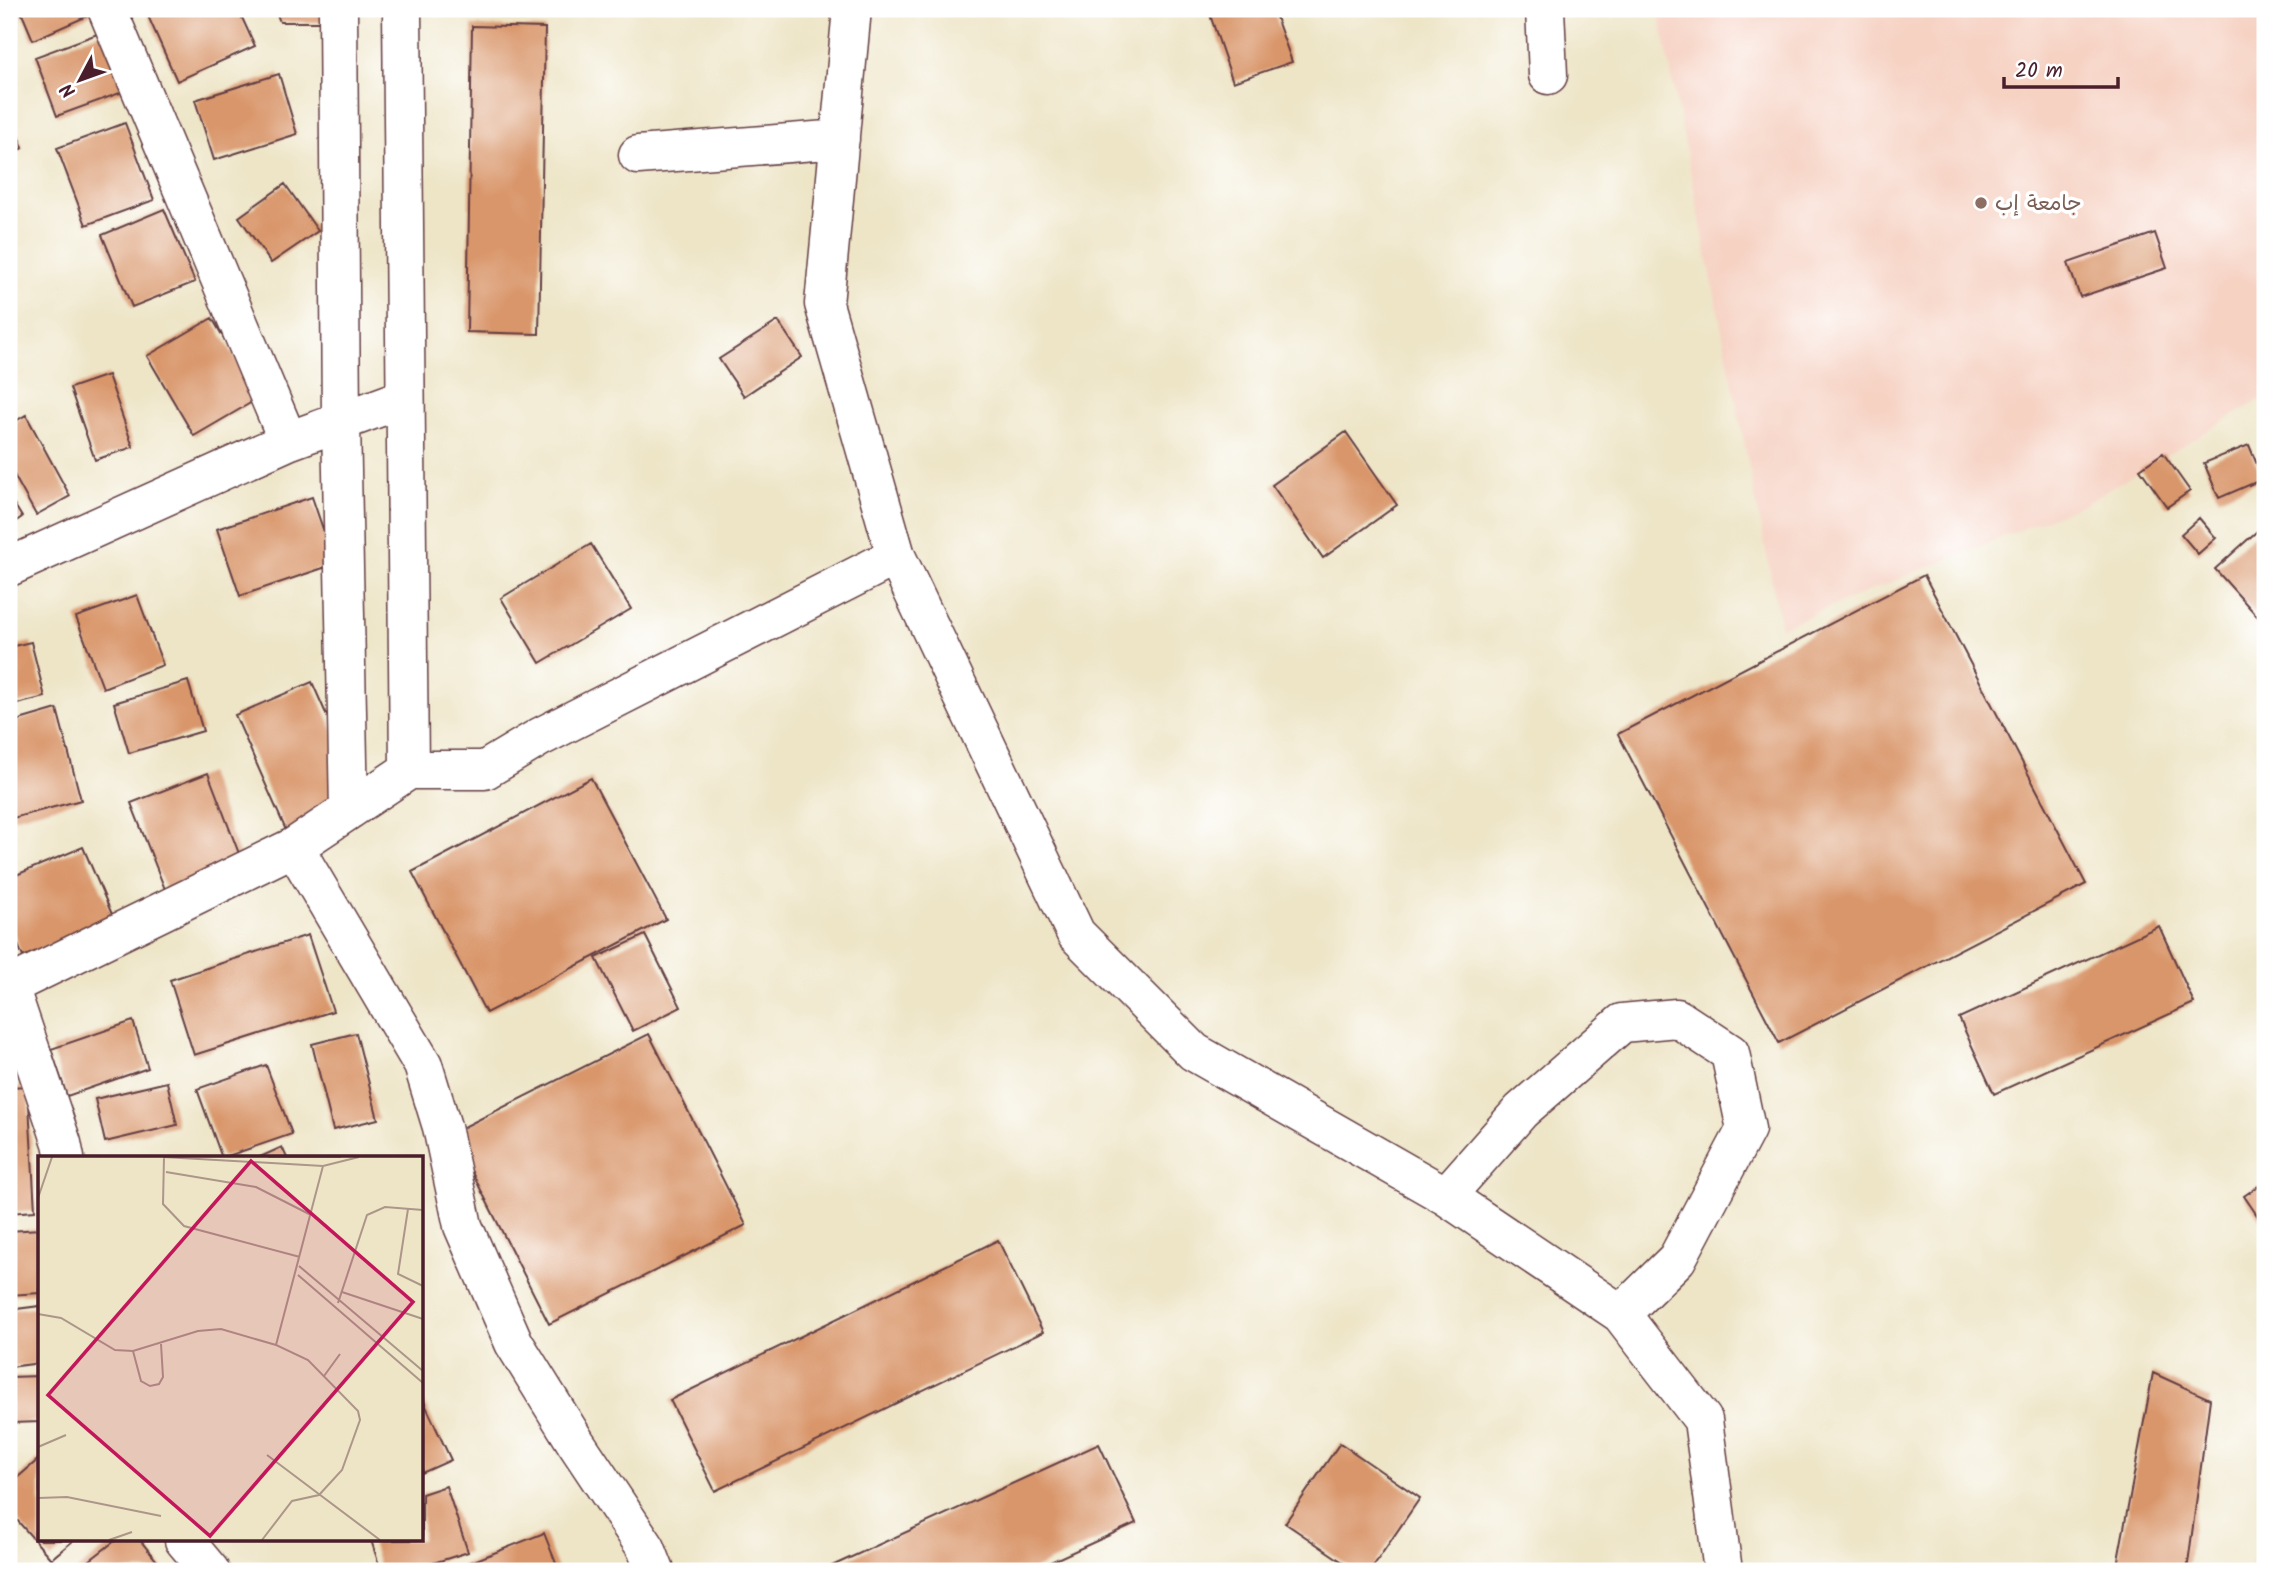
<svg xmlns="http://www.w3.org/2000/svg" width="2274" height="1580" viewBox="0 0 2274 1580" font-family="Kalam,'Playpen Sans Arabic',sans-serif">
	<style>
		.built { fill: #f6d2c3 }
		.building { fill: #d9966a }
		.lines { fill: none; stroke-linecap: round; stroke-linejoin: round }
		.minor-casing { stroke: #633d42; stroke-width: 41 }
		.minor { stroke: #fff; stroke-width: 38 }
		.education-dot { fill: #8d6e63; stroke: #fff; stroke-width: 2.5 }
		.labels { text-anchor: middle; stroke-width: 7; stroke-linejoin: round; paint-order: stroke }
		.education-label { font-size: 21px; fill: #785e54; stroke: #fff; text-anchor: start }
		.inset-road { fill: none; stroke: #ac9689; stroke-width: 2 }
		.view { fill: #c2185b; fill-opacity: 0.15; stroke: #c2185b; stroke-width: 3.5 }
		.inset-edge { fill: none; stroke: #4a1f2b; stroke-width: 3.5 }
	</style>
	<rect width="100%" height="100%" fill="#fff"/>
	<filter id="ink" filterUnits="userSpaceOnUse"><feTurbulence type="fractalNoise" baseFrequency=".0143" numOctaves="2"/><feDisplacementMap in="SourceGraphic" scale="14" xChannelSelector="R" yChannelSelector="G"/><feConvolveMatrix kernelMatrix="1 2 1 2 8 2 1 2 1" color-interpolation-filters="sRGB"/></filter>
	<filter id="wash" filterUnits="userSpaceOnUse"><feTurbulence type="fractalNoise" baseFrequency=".00686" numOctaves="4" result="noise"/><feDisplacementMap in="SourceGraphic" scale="28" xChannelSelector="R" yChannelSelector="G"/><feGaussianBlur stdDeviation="1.57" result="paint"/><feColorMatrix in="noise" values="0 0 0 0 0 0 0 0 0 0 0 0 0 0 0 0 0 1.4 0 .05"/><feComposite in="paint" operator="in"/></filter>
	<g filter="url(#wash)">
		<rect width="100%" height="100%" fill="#eee5c7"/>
		<!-- built -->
		<path class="built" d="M1658,9H2265V397L2084,504L1781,627Z"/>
		<g id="blocks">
			<!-- building -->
			<path class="building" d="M20,9H98L99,11L33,40Z
				M163,9H238L255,46L177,81L148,16Z
				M275,9H326L325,22H280Z
				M1208,9H1273L1292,62L1233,82Z
				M472,26L545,28L539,334L467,332Z
				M108,30L131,89L57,116L35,57Z
				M279,74L297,134L214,160L195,100Z
				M9,113L23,148L9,154Z
				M125,123L154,200L86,225L57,148Z
				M285,184L318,231L271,263L239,217Z
				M164,209L195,282L132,307L102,235Z
				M2155,233L2167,268L2080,297L2068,263Z
				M212,318L259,398L194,436L147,356Z
				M778,321L802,357L744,396L719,359Z
				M108,375L133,447L95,460L70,388Z
				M26,415L70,496L36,515L9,466V425Z
				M1346,432L1397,505L1323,558L1272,485Z
				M2249,445L2263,479L2219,498L2204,463Z
				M2163,453L2190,491L2167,507L2140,469Z
				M9,496L22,517L9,526Z
				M312,497L335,564L240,596L217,529Z
				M2199,518L2216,538L2198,554L2181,534Z
				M2265,524V625L2215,569Z
				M591,544L631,609L540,663L501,598Z
				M1924,575L2086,884L1779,1043L1618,734Z
				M137,595L163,665L103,688L76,617Z
				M31,642L45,697L9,706V647Z
				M188,681L203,731L129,753L114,703Z
				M312,682L369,811L292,844L235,715Z
				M57,709L81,800L9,819V723Z
				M208,773L248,877L172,907L131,803Z
				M591,778L666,919L486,1013L412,872Z
				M83,847L114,919L23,957L9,923V878Z
				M2159,926L2194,1003L1994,1094L1959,1018Z
				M308,935L333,1011L194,1055L170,980Z
				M645,935L681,1007L633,1031L596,958Z
				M133,1021L148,1068L67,1096L51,1049Z
				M356,1033L378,1119L333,1130L312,1044Z
				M649,1034L746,1225L549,1324L452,1133Z
				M266,1065L292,1134L222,1158L197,1089Z
				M167,1082L177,1125L105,1142L95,1099Z
				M28,1086L35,1211L9,1213V1087Z
				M282,1147L287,1158H258Z
				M2260,1185L2265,1193V1227L2244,1196Z
				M40,1229V1293L9,1295V1231Z
				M998,1240L1043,1332L715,1491L670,1400Z
				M40,1306V1363L9,1367V1310Z
				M2153,1373L2210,1399L2187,1571H2116Z
				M40,1376V1422L11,1423L9,1377Z
				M424,1402L451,1460L422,1473V1404Z
				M1340,1443L1420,1498L1370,1571H1356L1285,1523Z
				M1099,1444L1136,1523L1031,1571H821Z
				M40,1458V1540H74L51,1559L9,1511V1485Z
				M446,1486L468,1552L408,1571H381L371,1540H422V1494Z
				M544,1533L559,1571H463L461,1566Z
				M116,1540H140L165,1571H76Z"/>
		</g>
	</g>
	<g filter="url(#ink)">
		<use href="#blocks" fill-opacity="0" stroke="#633d42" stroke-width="2"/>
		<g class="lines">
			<defs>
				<path id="minor" d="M107,9L288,441
					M338,9L341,422L349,810
					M402,9L409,770
					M1545,9L1548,75
					M638,155L840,139
					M896,556L1076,934L1194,1052L1446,1196L1621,1314L1703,1420L1723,1571
					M9,567L288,441L405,398
					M294,847L423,1065L442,1127L463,1226L514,1343L576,1443L646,1548L655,1571
					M9,986L294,847L409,770H485L540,737L896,556L824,304L852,9
					M9,986L62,1143L65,1158
					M1446,1196L1521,1111L1622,1023L1677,1018L1730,1053L1746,1129L1677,1259L1621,1314
					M184,1540L210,1571"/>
			</defs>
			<!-- minor casing -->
			<use href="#minor" class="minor-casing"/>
			<!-- minor -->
			<use href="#minor" class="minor"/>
		</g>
	</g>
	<!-- markers -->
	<circle class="education-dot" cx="1981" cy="203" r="7"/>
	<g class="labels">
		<!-- education labels -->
		<g class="education-label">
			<text x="1995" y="210">جامعة إب</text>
		</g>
	</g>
	<!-- overview -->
	<g transform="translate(38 1156)">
		<rect width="385" height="385" fill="#eee5c7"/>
		<path class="inset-road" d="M125,1L285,10L321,1M126,1L125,48L146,70L262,101M230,1H303M128,16L218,31L273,59M0,42L14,1M370,53L360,118L385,130M261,110L385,215M260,119L385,227M304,136L385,163M300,147L329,59L347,51L385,54M0,158L23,162L77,194L95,195L160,175L183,173L238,189M95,195L103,225L112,230L121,228L125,221L123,188M286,220L302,198M0,291L28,279M229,299L342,384M0,342L29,341L123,360M71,384L94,376M224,384L254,345L281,339L304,314L322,264L320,255L270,204L238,189L285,10"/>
		<path class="view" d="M213,5L375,146L172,380L10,239Z"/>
		<rect width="385" height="385" class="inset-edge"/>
	</g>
	<!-- margin -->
	<rect width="2274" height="1580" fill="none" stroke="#fff" stroke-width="35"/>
	<!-- north arrow -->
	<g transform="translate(80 80) rotate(229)" stroke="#ffffff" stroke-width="5" paint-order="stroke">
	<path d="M0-5L12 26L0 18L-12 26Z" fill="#4a1f2b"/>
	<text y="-10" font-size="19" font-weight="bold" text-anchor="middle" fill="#4a1f2b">N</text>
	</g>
	<!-- scale -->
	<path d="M2004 77v10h114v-10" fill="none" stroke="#4a1f2b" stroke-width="3.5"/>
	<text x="2015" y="77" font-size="21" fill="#4a1f2b" stroke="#ffffff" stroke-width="5" paint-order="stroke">20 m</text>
</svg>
